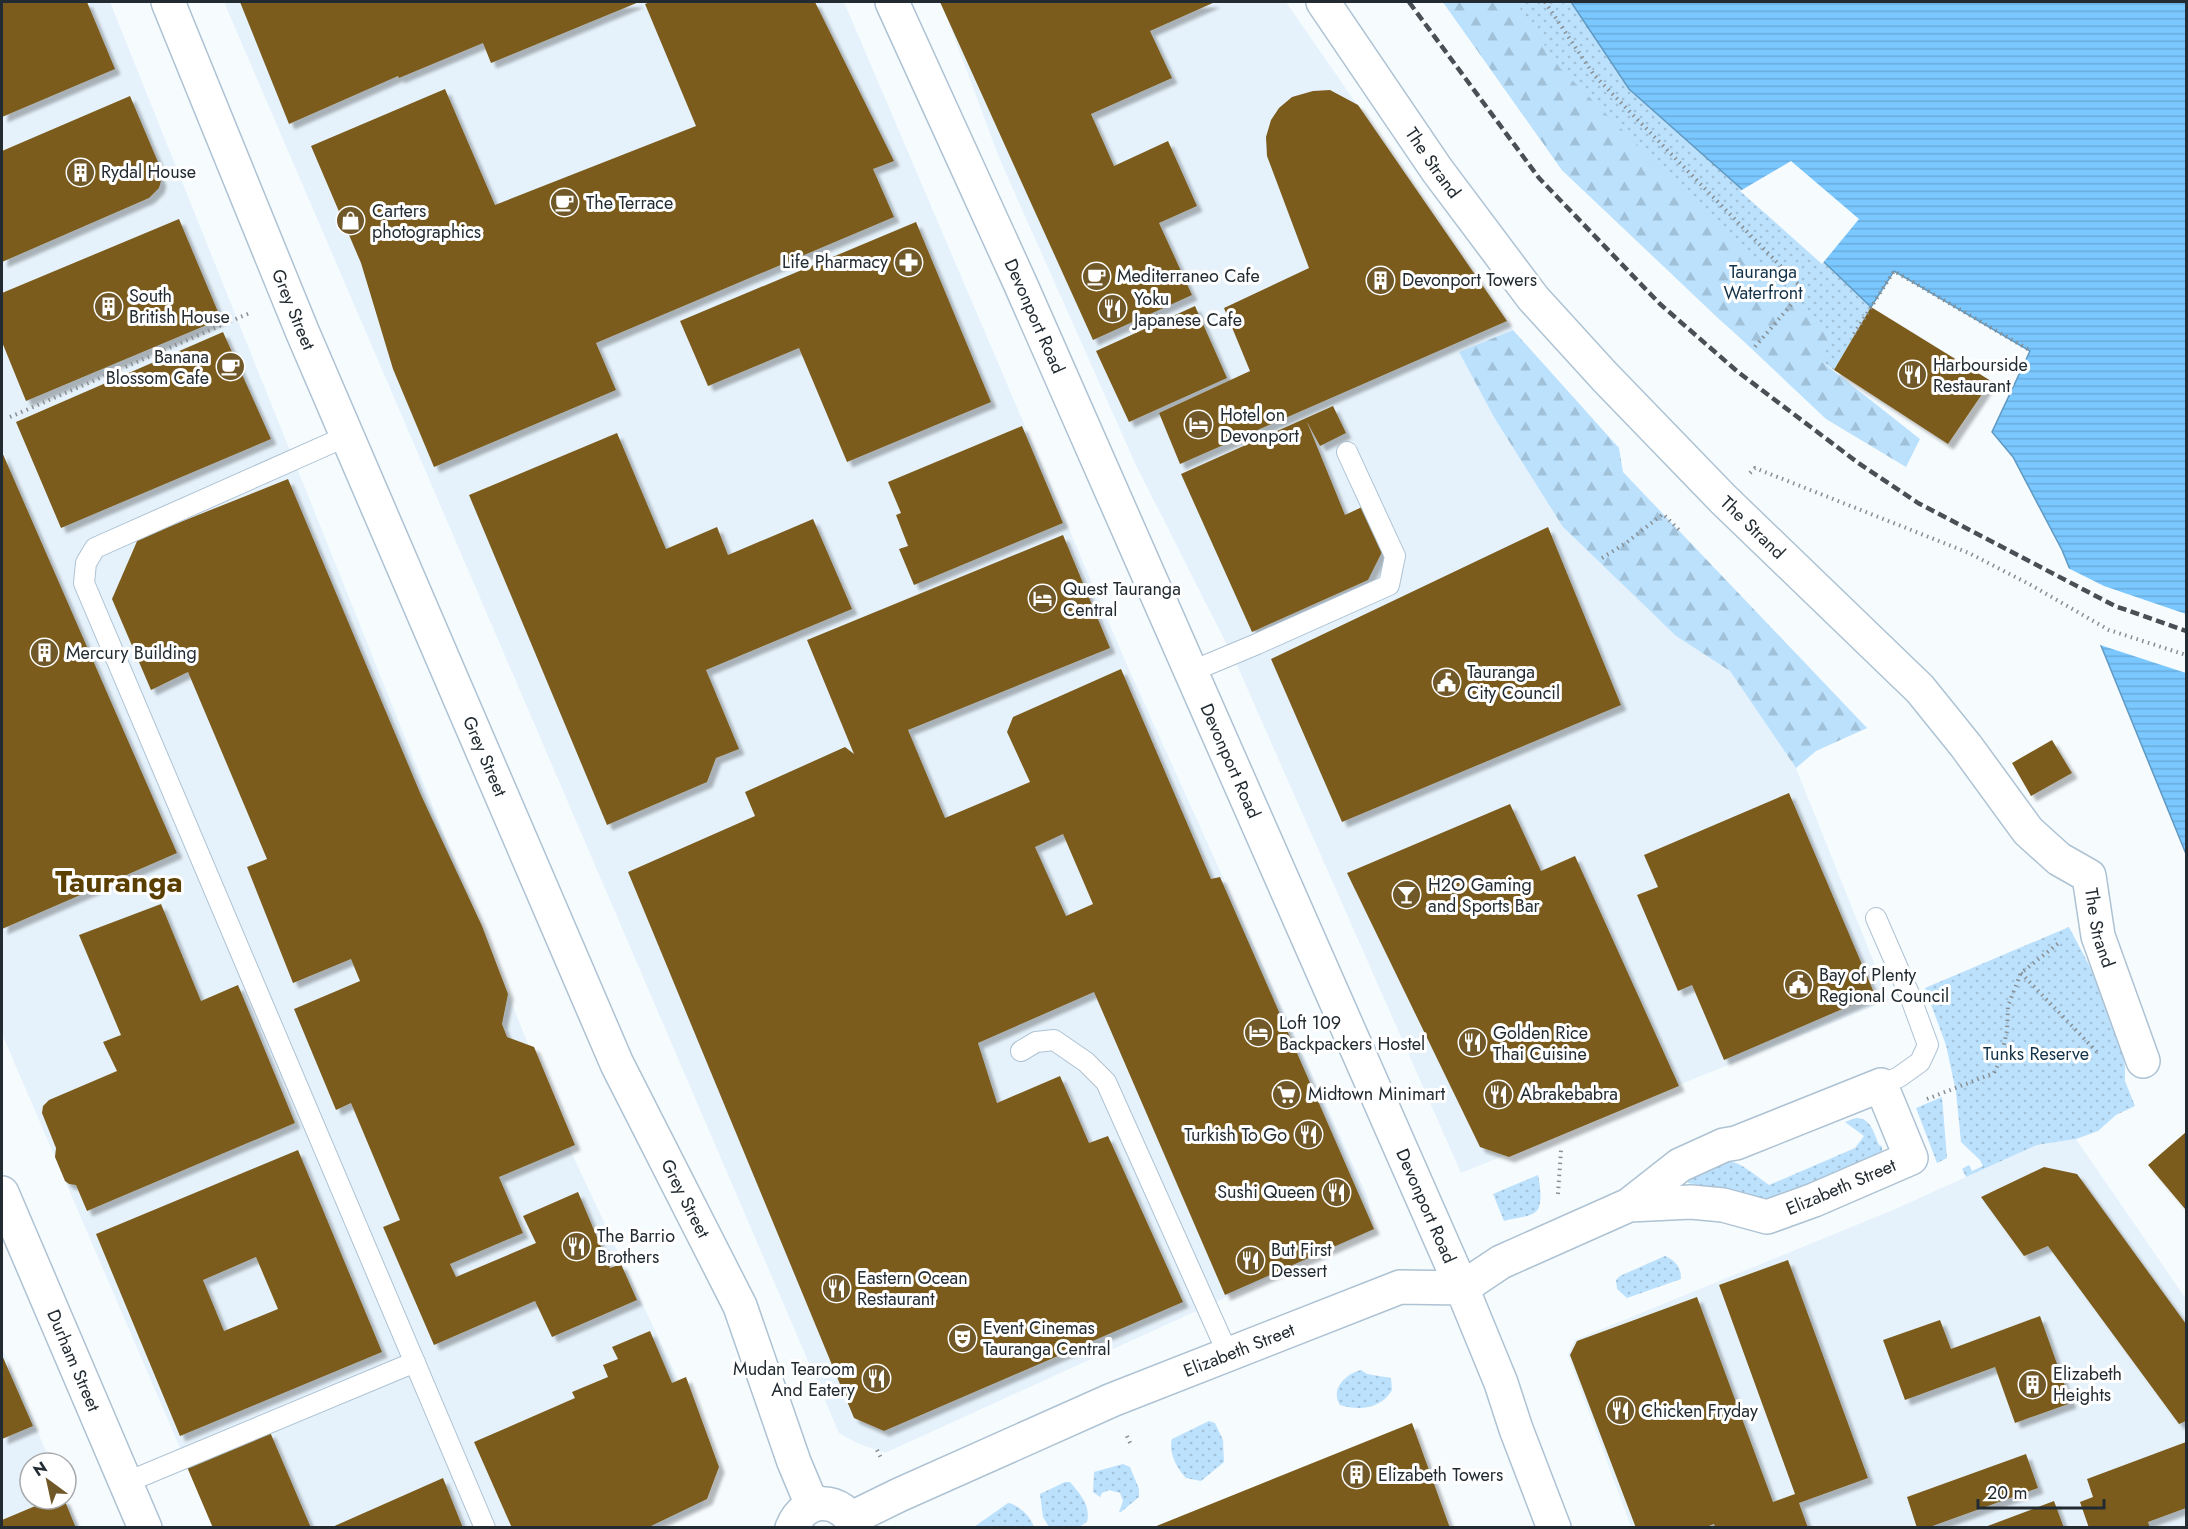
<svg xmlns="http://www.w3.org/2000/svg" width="2188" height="1529" viewBox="0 0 2188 1529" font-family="Jost,sans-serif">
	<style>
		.built { fill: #e6f2fb }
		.green { fill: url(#green-dots) }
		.forest { fill: url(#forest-firs) }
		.water { fill: url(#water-rules); stroke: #6099c1; stroke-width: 1.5 }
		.pier { fill: #f6fbfe }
		.building { fill: #7b5c1e; fill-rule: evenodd; filter: url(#shadow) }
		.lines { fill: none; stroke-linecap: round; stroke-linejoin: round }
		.lane-casing { stroke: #adc2d3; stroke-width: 22 }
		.street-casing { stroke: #adc2d3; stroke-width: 36 }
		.secondary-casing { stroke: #adc2d3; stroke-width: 36 }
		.path { stroke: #888f93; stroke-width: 4; stroke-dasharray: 1.5 4.5; stroke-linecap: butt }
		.lane { stroke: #fff; stroke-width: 20 }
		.street { stroke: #fff; stroke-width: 33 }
		.secondary { stroke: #fff; stroke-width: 33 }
		.rail { stroke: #485055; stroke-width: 4.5; stroke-dasharray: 9 4.5; stroke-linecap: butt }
		.labels { text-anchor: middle; stroke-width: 6; stroke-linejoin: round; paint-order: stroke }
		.street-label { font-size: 18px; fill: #222b31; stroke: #fff }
		.poi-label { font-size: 18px; fill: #222b31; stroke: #fff; text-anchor: start }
		.park-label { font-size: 18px; fill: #113249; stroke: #fff }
		.town-label { font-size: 30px; font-weight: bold; fill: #5a3f00; stroke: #fff }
	</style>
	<defs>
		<pattern id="green-dots" width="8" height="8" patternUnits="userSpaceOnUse" patternTransform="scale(1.5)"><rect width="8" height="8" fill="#bce1fd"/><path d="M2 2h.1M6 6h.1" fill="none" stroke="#a1c1d9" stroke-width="1.8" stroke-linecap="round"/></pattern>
		<pattern id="forest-firs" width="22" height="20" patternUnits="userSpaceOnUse" patternTransform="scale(1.5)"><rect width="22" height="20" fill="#bce1fd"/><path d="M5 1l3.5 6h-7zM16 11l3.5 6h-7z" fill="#a1c1d9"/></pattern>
		<pattern id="water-rules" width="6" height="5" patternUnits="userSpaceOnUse" patternTransform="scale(1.5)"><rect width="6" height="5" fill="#7ac8ff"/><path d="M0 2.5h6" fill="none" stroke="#69acdb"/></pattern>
		<filter id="shadow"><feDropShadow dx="5.5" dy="5.5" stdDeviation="1.5" flood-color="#0004"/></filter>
	</defs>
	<rect width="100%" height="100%" fill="#f6fbfe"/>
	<!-- built -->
	<path class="built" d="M2,2H110L573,1156L719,1467L701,1508L654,1528L214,1527L2,1034Z
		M224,2H844L1127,665L1367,1196L1374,1230L885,1453L859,1444L839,1433Z
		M941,2H1286L1513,330L1460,353L1495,419L1565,529L1676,636L1730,671L1796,768L1889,1000L1461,1173L1236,663L1135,463L1000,160Z
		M2076,1139L2186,1299V1527H1631L1568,1355L1575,1340L1893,1210L2037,1145Z
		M2,1348L51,1463H30V1499L66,1498L79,1527H2Z"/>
	<!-- green -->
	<path class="green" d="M1443,2H1571L1629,89L1824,262L1871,307L1834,370L1821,361L1753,349L1720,320L1562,170Z
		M2069,927L2101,988L2122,1049L2125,1067V1081L2135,1106L2116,1115L2098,1131L2076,1139L2037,1145L1966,1177L1962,1169L1969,1165L1972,1171L1983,1166L1980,1160L1961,1142L1956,1092L1946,1045L1925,988Z
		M1942,1097L1947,1158L1937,1163L1916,1108Z
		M1856,1118C1871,1118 1874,1133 1879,1145L1882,1146V1155L1769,1200L1688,1183L1687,1177C1734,1157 1727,1154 1769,1185L1855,1148L1864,1136L1845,1122Z
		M1538,1175C1540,1184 1544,1208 1534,1213C1526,1218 1513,1218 1504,1221L1493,1194Z
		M1665,1256C1676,1261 1681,1267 1681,1279L1627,1298L1617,1289L1616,1280L1620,1276Z
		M1361,1370L1367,1374L1391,1378L1392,1390C1381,1409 1359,1411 1340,1405C1330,1390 1345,1374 1361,1370Z
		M1209,1421L1215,1423L1223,1440L1224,1462L1201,1481L1186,1478C1177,1469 1168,1452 1172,1439Z
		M1123,1464L1130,1467L1139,1489V1497L1121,1512H1119L1123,1501L1120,1493L1109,1490L1102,1493L1100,1497L1093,1492L1094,1472Z
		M1065,1482H1070C1080,1494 1091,1505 1087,1522L1079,1527H1049L1043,1517L1040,1494Z
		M1008,1503C1019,1505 1031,1517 1034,1527H974Z"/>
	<!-- forest -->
	<path class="forest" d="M1443,2H1516L1560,68L1832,338L1821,361L1920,439L1906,467L1826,419L1562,170Z
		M1513,330L1619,448L1623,472L1867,728L1816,751L1796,768L1730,671L1676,636L1563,527L1495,419L1459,352Z"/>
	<!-- water -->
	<path class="water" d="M1571,2H2186V854L2062,550L2013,457L1992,432L2030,351L1894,271L1871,307L1824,262L1629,89Z"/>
	<!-- pier -->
	<path class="pier" d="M1791,161L1859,219L1822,264L1740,191Z
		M2066,567L2104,586L2186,614V673L2097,644Z"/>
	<!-- building -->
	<path class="building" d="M2,2H87L115,69L2,117Z
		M240,2H639L491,63L483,43L399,78L398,76L289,124Z
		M650,2H815L894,161L873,169L894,217L596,343L616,390L434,467L393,369L361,263L311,146L445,89L495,205L696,126L645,4Z
		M940,2H1215L1150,31L1172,78L1091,114L1114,166L1168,141L1197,206L1159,223L1192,295L1093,340Z
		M1330,90L1358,105L1507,321L1180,464L1159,413L1250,371L1224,308L1309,268L1267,156L1266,137L1271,120L1279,108L1292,97L1313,91Z
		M130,96L158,162L154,163L161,181L159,188L149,198L2,262V151Z
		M179,219L221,319L26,401L2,342V293Z
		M916,222L991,402L847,462L799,348L708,386L680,321Z
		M1195,306L1227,378L1129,422L1096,351Z
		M1871,307L1991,381L1948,444L1834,370Z
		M223,332L271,439L61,528L16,422Z
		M1333,406L1346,433L1320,446L1307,422L1345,515L1362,507L1382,552L1368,580L1252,632L1181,474Z
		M1022,426L1063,523L914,585L899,549L908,546L896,515L901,513L888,482Z
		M617,433L666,549L717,527L728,555L813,519L852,609L706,670L739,749L716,758L707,782L607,825L469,495Z
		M2,452L177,853L2,929Z
		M288,479L421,795L482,926L508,994L502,1024L507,1037L534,1047L575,1145L499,1177L523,1233L450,1264L456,1277L536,1243L523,1216L578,1192L610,1268L621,1264L637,1300L552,1337L535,1301L434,1345L383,1227L400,1220L351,1103L336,1110L294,1009L360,981L351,959L293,983L247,867L267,859L188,672L151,690L112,599L138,539Z
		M1548,527L1621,705L1342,822L1271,659Z
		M1063,535L1110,648L908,730L945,818L1030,782L1007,732L1013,717L1121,669L1211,879L1220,877L1374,1229L1225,1295L1094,992L978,1043L997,1103L1060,1076L1089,1143L1108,1136L1183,1302L884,1431L854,1418L628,872L755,816L745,792L845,747L854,754L807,640ZM1063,834L1093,904L1066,916L1035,847Z
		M2052,740L2072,773L2031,796L2012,763Z
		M1789,793L1875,995L1724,1060L1692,985L1678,991L1637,895L1658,887L1644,855Z
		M1510,804L1541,871L1575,856L1679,1086L1509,1157L1480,1147L1347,873Z
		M161,904L201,1001L238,985L295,1123L87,1211L76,1185L69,1184L65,1181L55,1157L56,1148L42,1113L43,1106L49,1100L117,1071L103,1042L121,1035L79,935Z
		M2186,1132V1210L2148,1165Z
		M298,1150L382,1352L180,1436L96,1234ZM256,1257L278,1309L224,1331L203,1280Z
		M2044,1167L2077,1174L2186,1324V1421L2179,1424L2048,1246L2024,1256L1981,1197Z
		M1788,1260L1868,1478L1799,1503L1808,1528H1715L1714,1524L1704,1528H1636L1570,1355L1577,1341L1697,1297L1773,1502L1795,1494L1719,1285Z
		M2040,1316L2071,1403L2015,1423L1995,1367L1905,1400L1883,1340L1940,1320L1951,1349Z
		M650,1331L672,1383L686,1377L719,1467L707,1499L647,1528H512L474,1442L575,1398L572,1392L608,1377L603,1365L618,1359L612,1347Z
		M2,1355L33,1426L2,1439Z
		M1412,1423L1450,1528H1154V1527Z
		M270,1432L311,1528H213L187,1467Z
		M2186,1442V1508L2148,1522L2150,1528H2089L2080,1502L2093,1497L2087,1479Z
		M2026,1454L2038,1488L1927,1528H1917L1907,1497Z
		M443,1478L463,1528H330Z
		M52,1499H64L76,1528H2V1520Z
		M2054,1501L2064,1528H1985V1527Z"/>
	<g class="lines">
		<defs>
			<path id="lane" d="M347,436L95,548L86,563L84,583L485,1528
				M1190,672L1257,644L1389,585L1395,556L1347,452
				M1876,918L1910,996L1928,1045L1920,1062L1899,1077L1881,1085
				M1021,1051L1036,1042L1054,1040L1086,1062L1106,1082L1228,1354
				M125,1483L415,1362"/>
			<g id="street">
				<path id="s1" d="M168,2L302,331L617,1064L740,1306L794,1462L812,1505"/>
				<path id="s2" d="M892,2L1020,283L1462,1288L1501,1262L1629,1205L1680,1165L1724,1145L1736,1143L1881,1085L1911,1158L1814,1200L1767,1217L1723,1205L1691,1202L1629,1205"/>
				<path id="s3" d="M1323,2L1437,170L1533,298L1605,377L1723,499L1920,689L1966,746L2028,831L2059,859L2089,876L2098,936L2143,1061"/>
			</g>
			<g id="secondary">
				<path id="s4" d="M2,1193L145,1528"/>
				<path id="s5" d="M852,1518L899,1495L1112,1400L1400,1287L1462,1288L1501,1383L1516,1429L1554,1528"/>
				<path d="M792,1528C805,1495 842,1496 856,1528"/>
			</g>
		</defs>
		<!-- lane casing -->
		<use href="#lane" class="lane-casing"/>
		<!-- street casing -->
		<use href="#street" class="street-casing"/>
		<!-- secondary casing -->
		<use href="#secondary" class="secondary-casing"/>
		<!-- path -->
		<path class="path" d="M1545,2L1594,75L1804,290L1753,349
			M1854,334L1894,271L2031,351
			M10,417L252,312
			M1750,473L1755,468L1969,553L2029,584L2109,630L2186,655
			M1602,558L1626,543L1663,514L1679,530
			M2021,973L2098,1053
			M1927,1099L1994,1073L2001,1058L2007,1031L2008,1006L2021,973L2060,942
			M1558,1194L1561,1150
			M1127,1436L1131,1445
			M877,1450L882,1460"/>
		<!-- lane -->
		<use href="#lane" class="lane"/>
		<!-- street -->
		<use href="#street" class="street"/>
		<!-- secondary -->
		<use href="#secondary" class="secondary"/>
		<!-- rail -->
		<path class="rail" d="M1409,2L1539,178L1660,304L1738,372L1857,462L1918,503L2115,606L2186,631"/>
	</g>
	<!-- icons -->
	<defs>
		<symbol id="building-disc" viewBox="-11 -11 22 22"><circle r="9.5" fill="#715829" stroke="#fff"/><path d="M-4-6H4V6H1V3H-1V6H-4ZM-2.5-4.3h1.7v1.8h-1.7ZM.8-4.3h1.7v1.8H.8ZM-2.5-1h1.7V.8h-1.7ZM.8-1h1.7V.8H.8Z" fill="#fff"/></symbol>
		<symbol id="cafe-disc" viewBox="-11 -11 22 22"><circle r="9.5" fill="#715829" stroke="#fff"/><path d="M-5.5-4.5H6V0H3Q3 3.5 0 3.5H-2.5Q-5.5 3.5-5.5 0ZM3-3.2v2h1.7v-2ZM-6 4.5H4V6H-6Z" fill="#fff"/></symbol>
		<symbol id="shop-disc" viewBox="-11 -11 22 22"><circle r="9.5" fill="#715829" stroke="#fff"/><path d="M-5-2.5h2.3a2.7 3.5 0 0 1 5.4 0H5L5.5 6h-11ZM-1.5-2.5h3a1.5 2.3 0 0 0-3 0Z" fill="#fff"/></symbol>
		<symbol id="pharmacy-disc" viewBox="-11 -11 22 22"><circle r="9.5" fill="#715829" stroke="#fff"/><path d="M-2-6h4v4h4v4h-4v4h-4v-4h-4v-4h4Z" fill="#fff"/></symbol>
		<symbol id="restaurant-disc" viewBox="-11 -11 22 22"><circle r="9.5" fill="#715829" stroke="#fff"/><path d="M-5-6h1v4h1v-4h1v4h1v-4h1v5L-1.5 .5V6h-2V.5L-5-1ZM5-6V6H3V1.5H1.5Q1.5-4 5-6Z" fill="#fff"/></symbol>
		<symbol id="hotel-disc" viewBox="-11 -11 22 22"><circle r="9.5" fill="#715829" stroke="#fff"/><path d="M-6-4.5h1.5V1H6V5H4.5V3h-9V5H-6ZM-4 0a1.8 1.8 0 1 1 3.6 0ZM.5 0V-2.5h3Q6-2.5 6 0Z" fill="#fff"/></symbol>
		<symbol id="civic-disc" viewBox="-11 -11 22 22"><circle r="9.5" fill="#715829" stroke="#fff"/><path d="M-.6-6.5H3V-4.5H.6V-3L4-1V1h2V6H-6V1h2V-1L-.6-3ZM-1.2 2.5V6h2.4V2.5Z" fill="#fff"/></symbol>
		<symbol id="bar-disc" viewBox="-11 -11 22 22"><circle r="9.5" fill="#715829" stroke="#fff"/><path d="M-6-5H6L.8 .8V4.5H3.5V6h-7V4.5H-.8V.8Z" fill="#fff"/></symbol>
		<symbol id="supermarket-disc" viewBox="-11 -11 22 22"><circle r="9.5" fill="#715829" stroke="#fff"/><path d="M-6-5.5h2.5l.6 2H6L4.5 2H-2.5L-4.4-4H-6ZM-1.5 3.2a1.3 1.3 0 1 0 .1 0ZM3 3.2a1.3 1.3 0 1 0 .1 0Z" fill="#fff"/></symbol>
		<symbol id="theatre-disc" viewBox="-11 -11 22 22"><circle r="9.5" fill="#715829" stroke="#fff"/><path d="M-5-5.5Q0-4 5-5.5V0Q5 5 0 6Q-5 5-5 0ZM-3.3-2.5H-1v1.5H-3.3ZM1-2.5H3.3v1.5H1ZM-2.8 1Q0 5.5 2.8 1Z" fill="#fff"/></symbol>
	</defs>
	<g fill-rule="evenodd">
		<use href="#building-disc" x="64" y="156" width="33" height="33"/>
		<use href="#cafe-disc" x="548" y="186" width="33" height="33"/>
		<use href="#shop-disc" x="334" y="204" width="33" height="33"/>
		<use href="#pharmacy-disc" x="892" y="246" width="33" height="33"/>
		<use href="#cafe-disc" x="1080" y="260" width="33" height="33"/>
		<use href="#building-disc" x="1364" y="264" width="33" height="33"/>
		<use href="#building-disc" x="92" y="290" width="33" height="33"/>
		<use href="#restaurant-disc" x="1096" y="292" width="33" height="33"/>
		<use href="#cafe-disc" x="214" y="350" width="33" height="33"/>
		<use href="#restaurant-disc" x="1896" y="358" width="33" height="33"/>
		<use href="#hotel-disc" x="1182" y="408" width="33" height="33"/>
		<use href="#hotel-disc" x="1026" y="582" width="33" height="33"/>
		<use href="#building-disc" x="28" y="636" width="33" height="33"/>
		<use href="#civic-disc" x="1430" y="666" width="33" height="33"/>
		<use href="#bar-disc" x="1390" y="878" width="33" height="33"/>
		<use href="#civic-disc" x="1782" y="968" width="33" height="33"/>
		<use href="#hotel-disc" x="1242" y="1016" width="33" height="33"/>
		<use href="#restaurant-disc" x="1456" y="1026" width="33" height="33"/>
		<use href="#supermarket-disc" x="1270" y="1078" width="33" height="33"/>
		<use href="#restaurant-disc" x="1482" y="1078" width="33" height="33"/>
		<use href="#restaurant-disc" x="1292" y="1118" width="33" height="33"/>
		<use href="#restaurant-disc" x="1320" y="1176" width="33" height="33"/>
		<use href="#restaurant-disc" x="560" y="1230" width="33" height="33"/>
		<use href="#restaurant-disc" x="1234" y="1244" width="33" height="33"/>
		<use href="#restaurant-disc" x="820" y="1272" width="33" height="33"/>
		<use href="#theatre-disc" x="946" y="1322" width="33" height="33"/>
		<use href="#restaurant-disc" x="860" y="1362" width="33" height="33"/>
		<use href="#building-disc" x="2016" y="1368" width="33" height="33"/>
		<use href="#restaurant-disc" x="1604" y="1394" width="33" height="33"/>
		<use href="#building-disc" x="1340" y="1458" width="33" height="33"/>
	</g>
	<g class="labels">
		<!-- street labels -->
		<g class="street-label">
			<text dy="6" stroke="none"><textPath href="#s3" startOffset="195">The Strand</textPath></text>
			<text dy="6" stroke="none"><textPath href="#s1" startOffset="332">Grey Street</textPath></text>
			<text dy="6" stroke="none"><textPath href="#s2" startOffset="345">Devonport Road</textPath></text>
			<text dy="6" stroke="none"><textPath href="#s3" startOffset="681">The Strand</textPath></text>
			<text dy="6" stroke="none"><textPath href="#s1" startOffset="818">Grey Street</textPath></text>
			<text dy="6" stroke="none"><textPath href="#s2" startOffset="831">Devonport Road</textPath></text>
			<text dy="6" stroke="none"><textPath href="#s3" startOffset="1221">The Strand</textPath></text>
			<text transform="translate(1841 1187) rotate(-23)" y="6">Elizabeth Street</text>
			<text dy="6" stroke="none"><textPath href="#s1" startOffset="1304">Grey Street</textPath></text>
			<text dy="6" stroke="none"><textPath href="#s2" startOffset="1317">Devonport Road</textPath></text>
			<text dy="6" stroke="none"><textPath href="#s5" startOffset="422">Elizabeth Street</textPath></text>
			<text dy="6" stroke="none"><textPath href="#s4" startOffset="182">Durham Street</textPath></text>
		</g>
		<!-- poi labels -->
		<g class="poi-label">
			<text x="101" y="178">Rydal House</text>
			<text x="586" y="209">The Terrace</text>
			<text x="372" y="217">Carters<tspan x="372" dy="21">photographics</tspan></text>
			<text x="888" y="268" text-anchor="end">Life Pharmacy</text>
			<text x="1117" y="282">Mediterraneo Cafe</text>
			<text x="1402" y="286">Devonport Towers</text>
			<text x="129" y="302">South<tspan x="129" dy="21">British House</tspan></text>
			<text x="1134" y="305">Yoku<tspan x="1134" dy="21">Japanese Cafe</tspan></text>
			<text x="209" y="363" text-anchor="end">Banana<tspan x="209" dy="21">Blossom Cafe</tspan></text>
			<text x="1933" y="371">Harbourside<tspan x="1933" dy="21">Restaurant</tspan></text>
			<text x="1220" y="421">Hotel on<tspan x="1220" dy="21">Devonport</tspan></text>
			<text x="1063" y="595">Quest Tauranga<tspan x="1063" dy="21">Central</tspan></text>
			<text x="66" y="659">Mercury Building</text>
			<text x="1467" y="678">Tauranga<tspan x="1467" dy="21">City Council</tspan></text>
			<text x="1428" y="891">H2O Gaming<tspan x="1428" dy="21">and Sports Bar</tspan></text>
			<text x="1819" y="981">Bay of Plenty<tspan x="1819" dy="21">Regional Council</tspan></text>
			<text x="1279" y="1029">Loft 109<tspan x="1279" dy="21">Backpackers Hostel</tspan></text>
			<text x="1493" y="1039">Golden Rice<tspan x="1493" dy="21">Thai Cuisine</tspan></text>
			<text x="1308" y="1100">Midtown Minimart</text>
			<text x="1520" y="1100">Abrakebabra</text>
			<text x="1287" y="1141" text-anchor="end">Turkish To Go</text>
			<text x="1315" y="1198" text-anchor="end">Sushi Queen</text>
			<text x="597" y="1242">The Barrio<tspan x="597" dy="21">Brothers</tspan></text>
			<text x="1271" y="1256">But First<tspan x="1271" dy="21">Dessert</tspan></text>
			<text x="857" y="1284">Eastern Ocean<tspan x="857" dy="21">Restaurant</tspan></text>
			<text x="983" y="1334">Event Cinemas<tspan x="983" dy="21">Tauranga Central</tspan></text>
			<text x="855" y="1375" text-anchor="end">Mudan Tearoom<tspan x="855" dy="21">And Eatery</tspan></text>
			<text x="2053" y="1380">Elizabeth<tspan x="2053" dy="21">Heights</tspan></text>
			<text x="1641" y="1417">Chicken Fryday</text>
			<text x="1378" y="1481">Elizabeth Towers</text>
		</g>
		<!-- park labels -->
		<g class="park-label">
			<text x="1763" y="278">Tauranga<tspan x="1763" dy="21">Waterfront</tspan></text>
			<text x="2036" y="1060">Tunks Reserve</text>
		</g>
		<!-- town labels -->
		<g class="town-label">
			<text x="119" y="892">Tauranga</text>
		</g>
	</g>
	<!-- border -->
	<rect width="2188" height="1529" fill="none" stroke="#222b31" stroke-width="6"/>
	<!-- north arrow -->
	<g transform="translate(48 1481) rotate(327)"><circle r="28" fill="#ffffff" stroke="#a7aaad" stroke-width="1.5"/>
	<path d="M0-4.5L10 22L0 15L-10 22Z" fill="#715829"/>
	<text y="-9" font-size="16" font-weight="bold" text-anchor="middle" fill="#222b31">N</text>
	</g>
	<!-- scale -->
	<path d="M1978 1499v9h126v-9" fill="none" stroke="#222b31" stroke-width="3"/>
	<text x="1987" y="1499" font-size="18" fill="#222b31" stroke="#ffffff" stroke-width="4.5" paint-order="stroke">20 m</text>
</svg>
